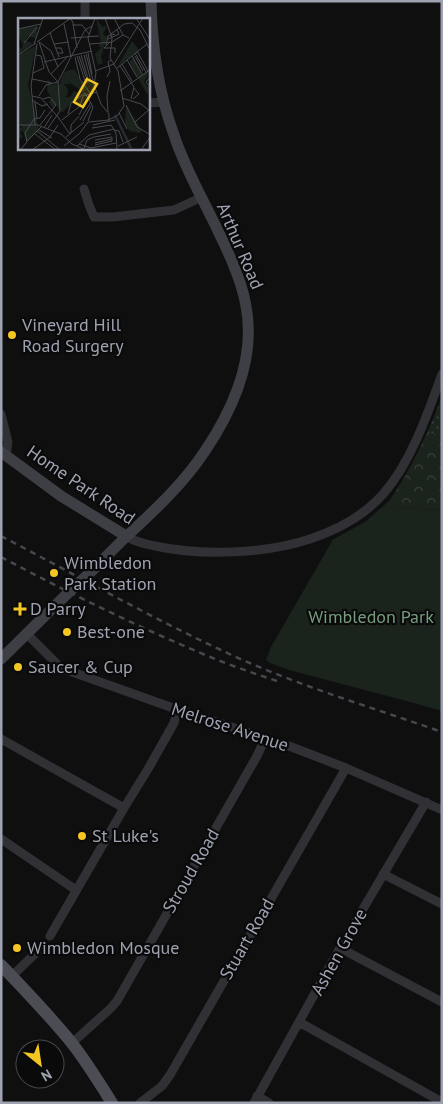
<svg xmlns="http://www.w3.org/2000/svg" width="443" height="1104" viewBox="0 0 443 1104" font-family="'PT Sans',sans-serif">
	<style>
		.grass { fill: url(#grass-dots) }
		.forest { fill: url(#forest-crowns) }
		.park { fill: #1b231d }
		.lines { fill: none; stroke-linecap: round; stroke-linejoin: round }
		.street { stroke: #303035; stroke-width: 9 }
		.secondary { stroke: #3e3f45; stroke-width: 11 }
		.primary { stroke: #4c4d54; stroke-width: 12 }
		.rail { stroke: #47484e; stroke-width: 2.5; stroke-dasharray: 6 5; stroke-linecap: butt }
		.secondary-bridge { stroke: #3e3f45; stroke-width: 11 }
		.poi-dot { fill: #f4c623; stroke: #0a0a0b; stroke-width: 2 }
		.labels { text-anchor: middle; stroke-width: 4.5; stroke-linejoin: round; paint-order: stroke }
		.street-label { font-size: 18px; fill: #9fa3b1; stroke: #0a0a0b }
		.poi-label { font-size: 18px; fill: #9fa3b1; stroke: #0a0a0b; text-anchor: start }
		.park-label { font-size: 18px; fill: #769d7d; stroke: #0a0a0b }
		.inset-river { fill: none; stroke: #252c34; stroke-width: 2.5 }
		.inset-road { fill: none; stroke: #494a50; stroke-width: 1 }
		.view { fill: #f4c623; fill-opacity: 0.15; stroke: #f4c623; stroke-width: 2.5 }
		.inset-edge { fill: none; stroke: #9fa3b1; stroke-width: 2.5 }
	</style>
	<defs>
		<pattern id="grass-dots" width="8" height="8" patternUnits="userSpaceOnUse" patternTransform="scale(1.25)"><rect width="8" height="8" fill="#1b231d"/><path d="M2 2h.1M6 6h.1" fill="none" stroke="#39403b" stroke-width="1.8" stroke-linecap="round"/></pattern>
		<pattern id="forest-crowns" width="20" height="18" patternUnits="userSpaceOnUse" patternTransform="scale(1.25)"><rect width="20" height="18" fill="#1b231d"/><path d="M2 6a3 3 0 1 1 6 0M12 15a3 3 0 1 1 6 0" fill="none" stroke="#39403b"/></pattern>
	</defs>
	<rect width="100%" height="100%" fill="#0f0f10"/>
	<!-- grass -->
	<path class="grass" d="M442,397V470L413,463L428,431Z"/>
	<!-- forest -->
	<path class="forest" d="M428,431L442,438V510L396,508L389,501C405,479 416,456 428,431Z"/>
	<!-- park -->
	<path class="park" d="M389,501L396,508L442,510V711L410,702L289,670L270,663L266,660L271,647L331,543L332,540L365,522Z"/>
	<g class="lines">
		<!-- street -->
		<path class="street" d="M85,1V19
			M149,103L164,102
			M84,189L89,205L94,217H113L174,210L200,198
			M1,414L8,442L6,456
			M126,536C135,542 145,544 155,546C201,556 265,554 310,539C337,530 365,515 384,493C411,462 428,413 442,374
			M26,633L61,668L173,708L177,711L186,712L253,734L265,739L289,746L346,768L442,810
			M1,739L124,808
			M1,839L76,890
			M383,874L442,904
			M50,936L124,808L148,769L174,723L177,711
			M340,948L442,1002
			M12,976L43,946
			M299,1022L442,1102
			M72,1043L111,1008L117,1001L257,756L265,739
			M257,1096L269,1103
			M140,1103L162,1086L170,1075L346,768
			M254,1103L340,948L426,802"/>
		<!-- secondary -->
		<path class="secondary" d="M1,452L61,496L126,536
			M96,567C107,556 117,545 128,535C156,509 184,483 205,451C234,408 256,358 246,306C242,282 229,253 218,231C203,199 185,169 174,135C158,91 152,48 151,1
			M1,659L67,594"/>
		<!-- primary -->
		<path class="primary" d="M1,965C25,990 49,1015 71,1042C86,1061 99,1082 112,1103"/>
		<!-- rail -->
		<path class="rail" d="M1,536C74,574 146,615 221,650C292,684 368,706 442,732
			M1,557C71,594 142,629 215,659C235,667 256,674 277,681"/>
		<!-- secondary-bridge -->
		<path class="secondary-bridge" d="M67,594L96,567"/>
	</g>
	<!-- markers -->
	<g class="poi-dot">
		<circle cx="12" cy="335" r="5"/>
		<circle cx="54" cy="573" r="5"/>
		<path d="M17.5 601.5h5v5h5v5h-5v5h-5v-5h-5v-5h5z"/>
		<circle cx="67" cy="632" r="5"/>
		<circle cx="18" cy="667" r="5"/>
		<circle cx="82" cy="836" r="5"/>
		<circle cx="17" cy="948" r="5"/>
	</g>
	<g class="labels">
		<!-- street labels -->
		<g class="street-label">
			<text transform="translate(240 246) rotate(67)" y="6">Arthur Road</text>
			<text transform="translate(81 485) rotate(34)" y="6">Home Park Road</text>
			<text transform="translate(230 727) rotate(18)" y="6">Melrose Avenue</text>
			<text transform="translate(191 871) rotate(-60)" y="6">Stroud Road</text>
			<text transform="translate(247 939) rotate(-60)" y="6">Stuart Road</text>
			<text transform="translate(339 952) rotate(-61)" y="6">Ashen Grove</text>
		</g>
		<!-- poi labels -->
		<g class="poi-label">
			<text x="22" y="331">Vineyard Hill<tspan x="22" dy="21">Road Surgery</tspan></text>
			<text x="64" y="569">Wimbledon<tspan x="64" dy="21">Park Station</tspan></text>
			<text x="30" y="615">D Parry</text>
			<text x="77" y="638">Best-one</text>
			<text x="28" y="673">Saucer &amp; Cup</text>
			<text x="92" y="842">St Luke's</text>
			<text x="27" y="954">Wimbledon Mosque</text>
		</g>
		<!-- park labels -->
		<g class="park-label">
			<text x="371" y="623">Wimbledon Park</text>
		</g>
	</g>
	<!-- overview -->
	<g transform="translate(18 18)">
		<rect width="132" height="132" fill="#0f0f10"/>
		<path d="M46,55L52,66H46L50,71L43,75L44,79H52L56,73L62,75L45,94L42,93L39,72Z" fill="#1b231d"/>
		<path d="M114,23L121,32L101,47V46ZM108,88L124,113L121,115L112,113L107,107Z" fill="#1b231d"/>
		<path d="M78,0L84,9L89,8L85,16L89,19L83,39L85,45L80,47L77,36L84,29H80L83,24ZM20,8L18,20L10,18L7,22L15,26L0,36V29L4,31L5,26L0,18V11ZM18,28L10,67L21,112L9,124L5,113L2,114L5,119L0,121V107L5,112L0,102V37ZM115,40L124,56L132,52L126,64L132,71L129,76L111,44ZM56,51L68,72L65,74L48,62L46,54ZM30,61L33,67L39,66L41,80L42,75L50,71L49,78L41,81V91L38,86L35,90L31,84L34,80L29,73Z" fill="#1b231d"/>
		<path class="inset-river" d="M97,97L113,130"/>
		<path class="inset-road" d="M77,0L70,20L78,55L76,67L83,86L91,96V103M87,0L94,20L92,40L100,53L106,88M96,0L105,17L111,20M118,0L133,23M53,1L56,7H64L71,16M46,6L53,39M55,6L59,30M0,11L23,6M32,15L41,39M93,16L106,6L114,5L122,12L133,34M53,20L81,18M90,21L101,16L99,12M19,24L53,0M21,24L31,54L40,64M21,24L33,33L40,49M92,24L86,30H97V35M6,25L19,9M16,26L25,0M19,26L13,68L17,106L43,116L54,126L68,132M36,26L51,24M72,26L94,24L105,17M88,27L90,18L97,16M38,30H43L45,35H40M119,33L130,53M70,35L74,56M117,35L128,54M68,36L75,62M0,37L18,25M63,37L71,64M66,37L73,63M59,38L68,66M61,38L70,65M114,38L124,56M117,38L125,53M57,39L62,61L72,75M109,42L119,59M26,44L74,33M96,46L125,0M104,46L114,63M102,48L116,69L113,81M99,50L129,26M77,53L96,46M15,55L26,50L23,38L18,37M33,56L49,39M133,58L128,64L133,70M89,59L92,53L90,44L93,42M14,61L34,65M102,73L133,51M14,78L23,80L40,99M21,78L28,67L40,64M104,80L123,86L133,94M25,81L32,79L38,87M115,81L121,76L116,70M14,82L24,88L30,86M17,84L19,100M108,87L119,109L133,117M90,94L89,78L92,63M101,95L109,111M50,96L53,85L67,75L75,89L70,103M61,97L70,81M40,99L52,116M16,101L22,100L27,92M44,102L62,88L65,78L79,74M62,102L73,84M90,102L99,98L106,88M65,103L73,88M117,104L133,90M0,107H18M22,107L38,87M75,107L97,102M93,107L98,115L99,132M26,110L34,97M30,110L42,93L40,64L67,12L74,8M74,110L93,107M21,112L34,120M96,112L101,113L105,124M19,113L42,132M53,115V107L61,98M17,116L38,132M48,119L66,104M76,119L93,116M77,122L94,119M9,123L23,109M77,125L94,121M61,126L73,130L98,125M77,127L94,123V119M46,128L62,115L70,104L91,102M59,128L71,117L96,111M100,128L119,119M66,130L69,122L76,119M2,132L9,124L7,115L16,101M14,132L31,120L40,107M123,132L133,118"/>
		<path class="view" d="M69,61L79,66L65,89L56,84Z"/>
		<rect width="132" height="132" class="inset-edge"/>
	</g>
	<!-- border -->
	<rect width="443" height="1104" fill="none" stroke="#9fa3b1" stroke-width="5"/>
	<!-- north arrow -->
	<g transform="translate(40 1064) rotate(150)"><circle r="24" fill="#0a0a0b" stroke="#46474d"/>
	<path d="M0-4L9 19L0 12L-9 19Z" fill="#f4c623"/>
	<text y="-8" font-size="14" font-weight="bold" text-anchor="middle" fill="#9fa3b1">N</text>
	</g>
</svg>
